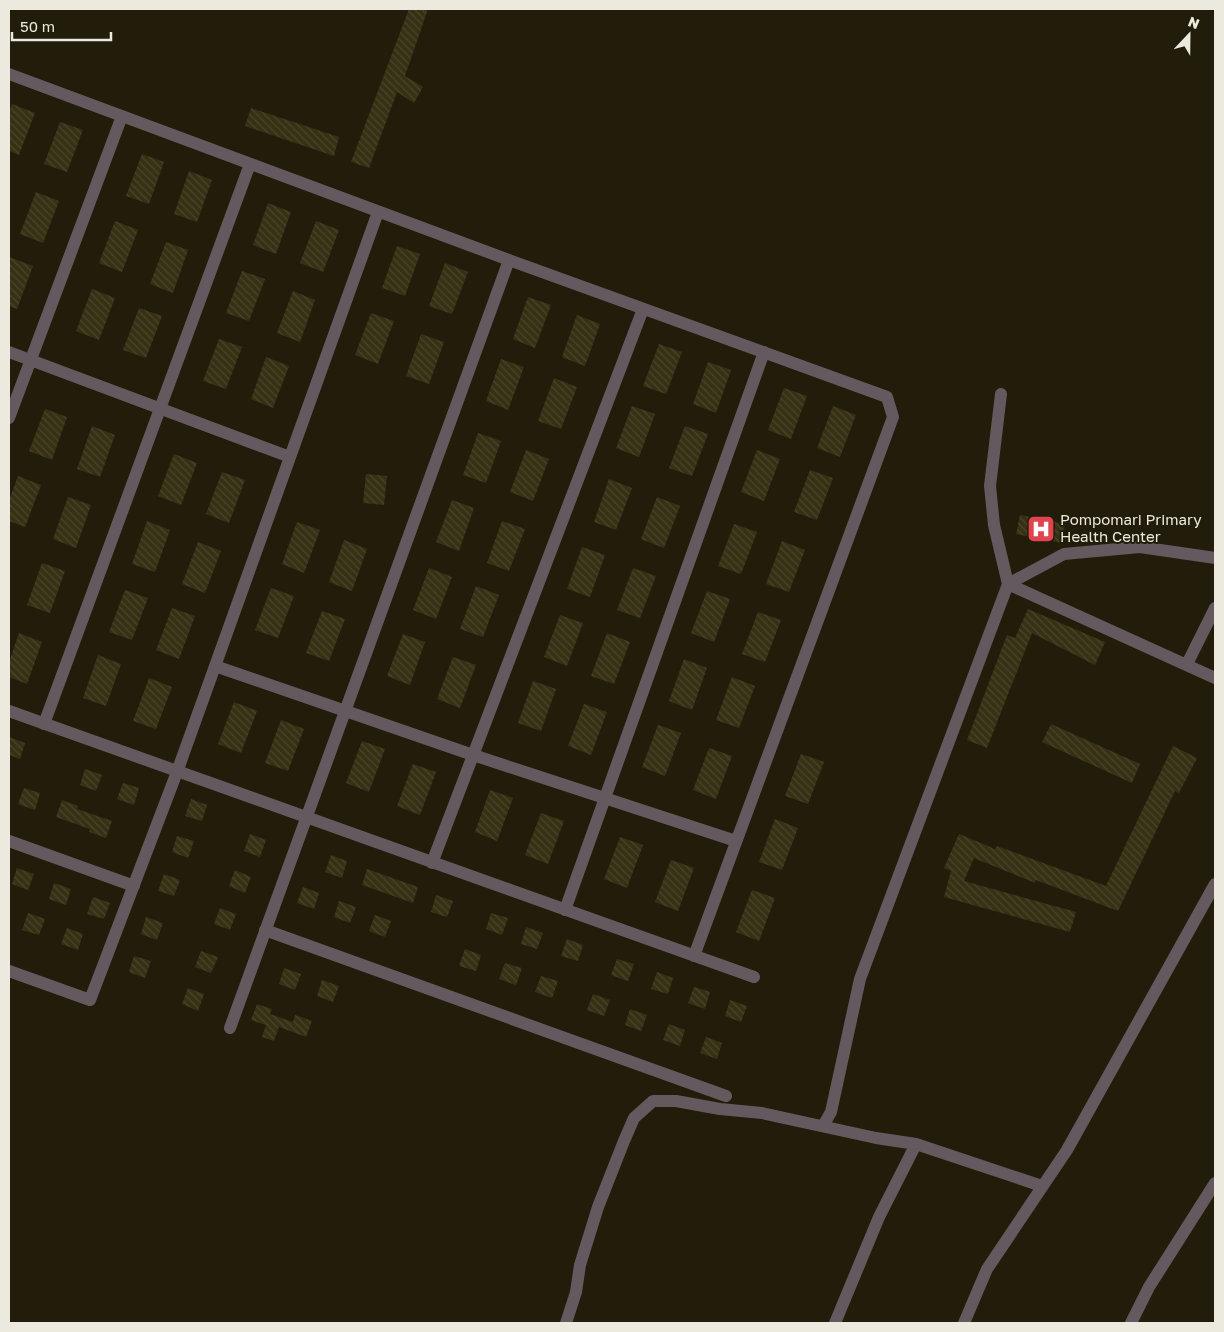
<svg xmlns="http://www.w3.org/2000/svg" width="1224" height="1332" viewBox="0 0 1224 1332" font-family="'Golos Text',sans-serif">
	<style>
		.building { fill: url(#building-back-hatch) }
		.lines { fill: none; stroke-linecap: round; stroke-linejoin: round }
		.minor { stroke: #63595e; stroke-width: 12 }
		.labels { text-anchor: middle; stroke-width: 4; stroke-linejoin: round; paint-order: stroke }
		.poi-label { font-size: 15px; fill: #eceade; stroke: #211d0a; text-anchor: start }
	</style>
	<defs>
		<pattern id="building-back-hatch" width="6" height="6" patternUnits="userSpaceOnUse" patternTransform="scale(1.25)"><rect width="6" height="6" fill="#363014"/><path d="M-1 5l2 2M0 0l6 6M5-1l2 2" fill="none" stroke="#4a442a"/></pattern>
	</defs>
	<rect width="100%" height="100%" fill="#211d0a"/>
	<!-- building -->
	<path class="building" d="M409,9H428L405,76L423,87L414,103L397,92L369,168L351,162Z
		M12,104L35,113L19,155L9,151V113Z
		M251,108L339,137L334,156L245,126Z
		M60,122L83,130L67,172L44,164Z
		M142,154L164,162L149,204L126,196Z
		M189,171L212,180L197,222L174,214Z
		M36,192L59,201L43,243L20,234Z
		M268,203L291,212L276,254L253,245Z
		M115,221L138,230L122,272L99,263Z
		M316,221L339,230L323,272L300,263Z
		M166,242L188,250L173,293L150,284Z
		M397,246L420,254L405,296L382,288Z
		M9,257L33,266L17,309L9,306Z
		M445,263L468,272L452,314L429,306Z
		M242,271L265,279L249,321L226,313Z
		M92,289L115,298L99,340L76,331Z
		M293,291L315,300L300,342L277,333Z
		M528,297L551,305L535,348L513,339Z
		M139,308L162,316L146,358L123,350Z
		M371,313L394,321L378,364L355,355Z
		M577,315L600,324L585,366L562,357Z
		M421,334L444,342L429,384L406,376Z
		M219,339L242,347L226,389L203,381Z
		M659,344L682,352L666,394L643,386Z
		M266,357L289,366L273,408L251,399Z
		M501,359L524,367L508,410L486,401Z
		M708,362L731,370L716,413L693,404Z
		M554,378L577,387L561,429L538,421Z
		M784,388L807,396L791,439L768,430Z
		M632,406L655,414L639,457L616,448Z
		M833,406L856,415L840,457L817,448Z
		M45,409L67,417L52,460L29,451Z
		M92,426L115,435L100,477L77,469Z
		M685,426L708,434L692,476L669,468Z
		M478,433L501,441L486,483L463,475Z
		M526,450L549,459L533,501L510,492Z
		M757,450L780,459L764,501L741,492Z
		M174,454L197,463L181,505L158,496Z
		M810,470L833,478L817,520L794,512Z
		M222,472L245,480L229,523L206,514Z
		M366,474L387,476L384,505L363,503Z
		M18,476L41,485L25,527L9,521V500Z
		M609,479L632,488L616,530L594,522Z
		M68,497L91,505L76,548L53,539Z
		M657,497L680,506L664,548L641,539Z
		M452,500L474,508L459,551L436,542Z
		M1020,515L1065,524L1062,543L1016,534Z
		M147,521L170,530L155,572L132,564Z
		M502,521L525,529L509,571L487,563Z
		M297,522L320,530L304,573L282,564Z
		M734,524L757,532L741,574L718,566Z
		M344,540L367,549L352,591L329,582Z
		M782,541L805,550L789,592L766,584Z
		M198,542L221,551L205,593L182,584Z
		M582,547L605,555L590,597L567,589Z
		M42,563L65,571L50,613L27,605Z
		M429,568L452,577L436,619L413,610Z
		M633,568L656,576L640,618L617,610Z
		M476,586L499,595L483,637L460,629Z
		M271,588L294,596L278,638L255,630Z
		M125,590L148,598L132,640L109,632Z
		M707,591L730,599L714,642L691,633Z
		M172,608L195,616L179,659L156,650Z
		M1028,609L1105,642L1095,665L1032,633L987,748L967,740L1007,635L1015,638Z
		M322,611L345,619L329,661L306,653Z
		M758,612L781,620L765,662L742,654Z
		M560,615L583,623L567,666L544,657Z
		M19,633L42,642L27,684L9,677V662Z
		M607,633L630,642L614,684L591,676Z
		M403,634L425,642L410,685L387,676Z
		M98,655L121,664L106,706L83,698Z
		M453,657L476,665L460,708L437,699Z
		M684,659L707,668L692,710L669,701Z
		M732,677L755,686L739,728L716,720Z
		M149,678L172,687L156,729L133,721Z
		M533,681L556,689L541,731L518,723Z
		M234,702L257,711L241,753L218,744Z
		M584,704L607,712L591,755L568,746Z
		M281,720L304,729L288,771L265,763Z
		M1051,724L1140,764L1132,783L1042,742Z
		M658,725L681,733L665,776L642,767Z
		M9,737L25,743L20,759L9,755Z
		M362,741L385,749L369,792L346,783Z
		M1173,746L1197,758L1179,793L1175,791L1118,911L1036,880L1035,883L974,858L964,881L1076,912L1070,932L944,897L951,871L944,868L959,834L995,849L997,846L1106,886Z
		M709,748L732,756L716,799L693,790Z
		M801,754L824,762L808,804L785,796Z
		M413,764L436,772L420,815L397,806Z
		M85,769L102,775L96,791L80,785Z
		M123,783L139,788L134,805L117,799Z
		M24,788L40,793L35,810L18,804Z
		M490,790L513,798L497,841L475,832Z
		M191,799L207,805L202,821L185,816Z
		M62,800L78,806L77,809L112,821L106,838L89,832L90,829L56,817Z
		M541,813L564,821L548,864L525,855Z
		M775,819L798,828L782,870L759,862Z
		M250,834L266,840L260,857L244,851Z
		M177,836L194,841L188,858L172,852Z
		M620,837L643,845L627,888L604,879Z
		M331,855L347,861L342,878L325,872Z
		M671,860L694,868L678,911L655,902Z
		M17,868L34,874L28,890L12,884Z
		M367,869L418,887L413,903L362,885Z
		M235,870L251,877L245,893L229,886Z
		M164,874L180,880L174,896L158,891Z
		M54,883L71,889L66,905L49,899Z
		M303,887L319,893L314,909L297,903Z
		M752,890L775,898L759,941L736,932Z
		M436,895L453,901L447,917L431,912Z
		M93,897L110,903L104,919L87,914Z
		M339,901L356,907L350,923L334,917Z
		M220,908L236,914L230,930L214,924Z
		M28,913L45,919L39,935L22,930Z
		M491,913L508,918L502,935L486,929Z
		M375,915L391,921L385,937L369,931Z
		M146,917L163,923L157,940L141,934Z
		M526,927L543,933L537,949L521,944Z
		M67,928L83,934L78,950L61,944Z
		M567,939L583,945L578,961L561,956Z
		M465,949L481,955L476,971L459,966Z
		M201,951L218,957L211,973L195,967Z
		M134,956L151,961L145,978L129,972Z
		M617,959L634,964L628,981L611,975Z
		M505,963L522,968L516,985L499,979Z
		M284,968L301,974L295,990L279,984Z
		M657,972L673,978L668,994L651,989Z
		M541,976L558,981L552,998L535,992Z
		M322,980L339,986L333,1002L317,996Z
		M694,987L710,992L705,1009L688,1003Z
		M188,988L204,994L198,1011L182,1004Z
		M593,994L610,1000L604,1016L587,1010Z
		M730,1000L747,1006L741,1022L725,1016Z
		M257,1004L272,1009L270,1014L293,1022L295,1015L312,1021L306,1037L279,1027L274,1041L262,1037L266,1025L251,1020Z
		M630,1009L647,1015L641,1031L625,1025Z
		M669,1024L685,1030L680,1046L663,1040Z
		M706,1037L722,1043L717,1059L700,1053Z"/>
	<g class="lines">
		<!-- minor -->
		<path class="minor" d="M9,74L509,260L887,397L893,417L694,956
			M9,352L290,457
			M9,418L122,116
			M1008,584L1215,678
			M1008,584L1064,554L1140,547L1215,558
			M1187,664L1215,608
			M215,666L473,755L736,841
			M9,711L754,977
			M44,724L250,164
			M9,841L134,886
			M432,863L643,309
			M565,910L764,352
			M265,930L726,1096
			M9,971L90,1000L177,772L378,212
			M230,1028L509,260
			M823,1126L831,1112L860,979L1008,584L994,525L990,486L1001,394
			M566,1323L576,1292L580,1265L598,1207L624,1141L634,1118L653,1101H676L720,1109L762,1113L876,1138L916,1144L1042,1186
			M835,1323L879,1217L916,1144
			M964,1323L987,1269L1067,1150L1215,884
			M1131,1323L1149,1287L1215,1183"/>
	</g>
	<!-- icons -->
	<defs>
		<symbol id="hospital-square" viewBox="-11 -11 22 22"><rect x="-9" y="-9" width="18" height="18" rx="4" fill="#e0444e" stroke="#211d0a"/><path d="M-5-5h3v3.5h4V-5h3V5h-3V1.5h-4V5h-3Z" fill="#fff"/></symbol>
	</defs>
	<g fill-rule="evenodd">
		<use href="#hospital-square" x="1025" y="513" width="32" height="32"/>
	</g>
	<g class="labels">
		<!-- poi labels -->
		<g class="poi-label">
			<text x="1060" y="525">Pompomari Primary<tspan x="1060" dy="17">Health Center</tspan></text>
		</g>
	</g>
	<!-- border -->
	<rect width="1224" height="1332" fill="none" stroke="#eceade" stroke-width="20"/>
	<!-- north arrow -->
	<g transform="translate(1189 35) rotate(22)" stroke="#211d0a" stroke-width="4" paint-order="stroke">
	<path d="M0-4L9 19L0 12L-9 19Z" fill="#eceade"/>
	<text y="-8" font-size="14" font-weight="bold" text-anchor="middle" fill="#eceade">N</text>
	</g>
	<!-- scale -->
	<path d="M12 32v8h99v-8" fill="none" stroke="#eceade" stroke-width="2.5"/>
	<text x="20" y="32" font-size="15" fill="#eceade" stroke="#211d0a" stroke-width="4" paint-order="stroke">50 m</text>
</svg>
